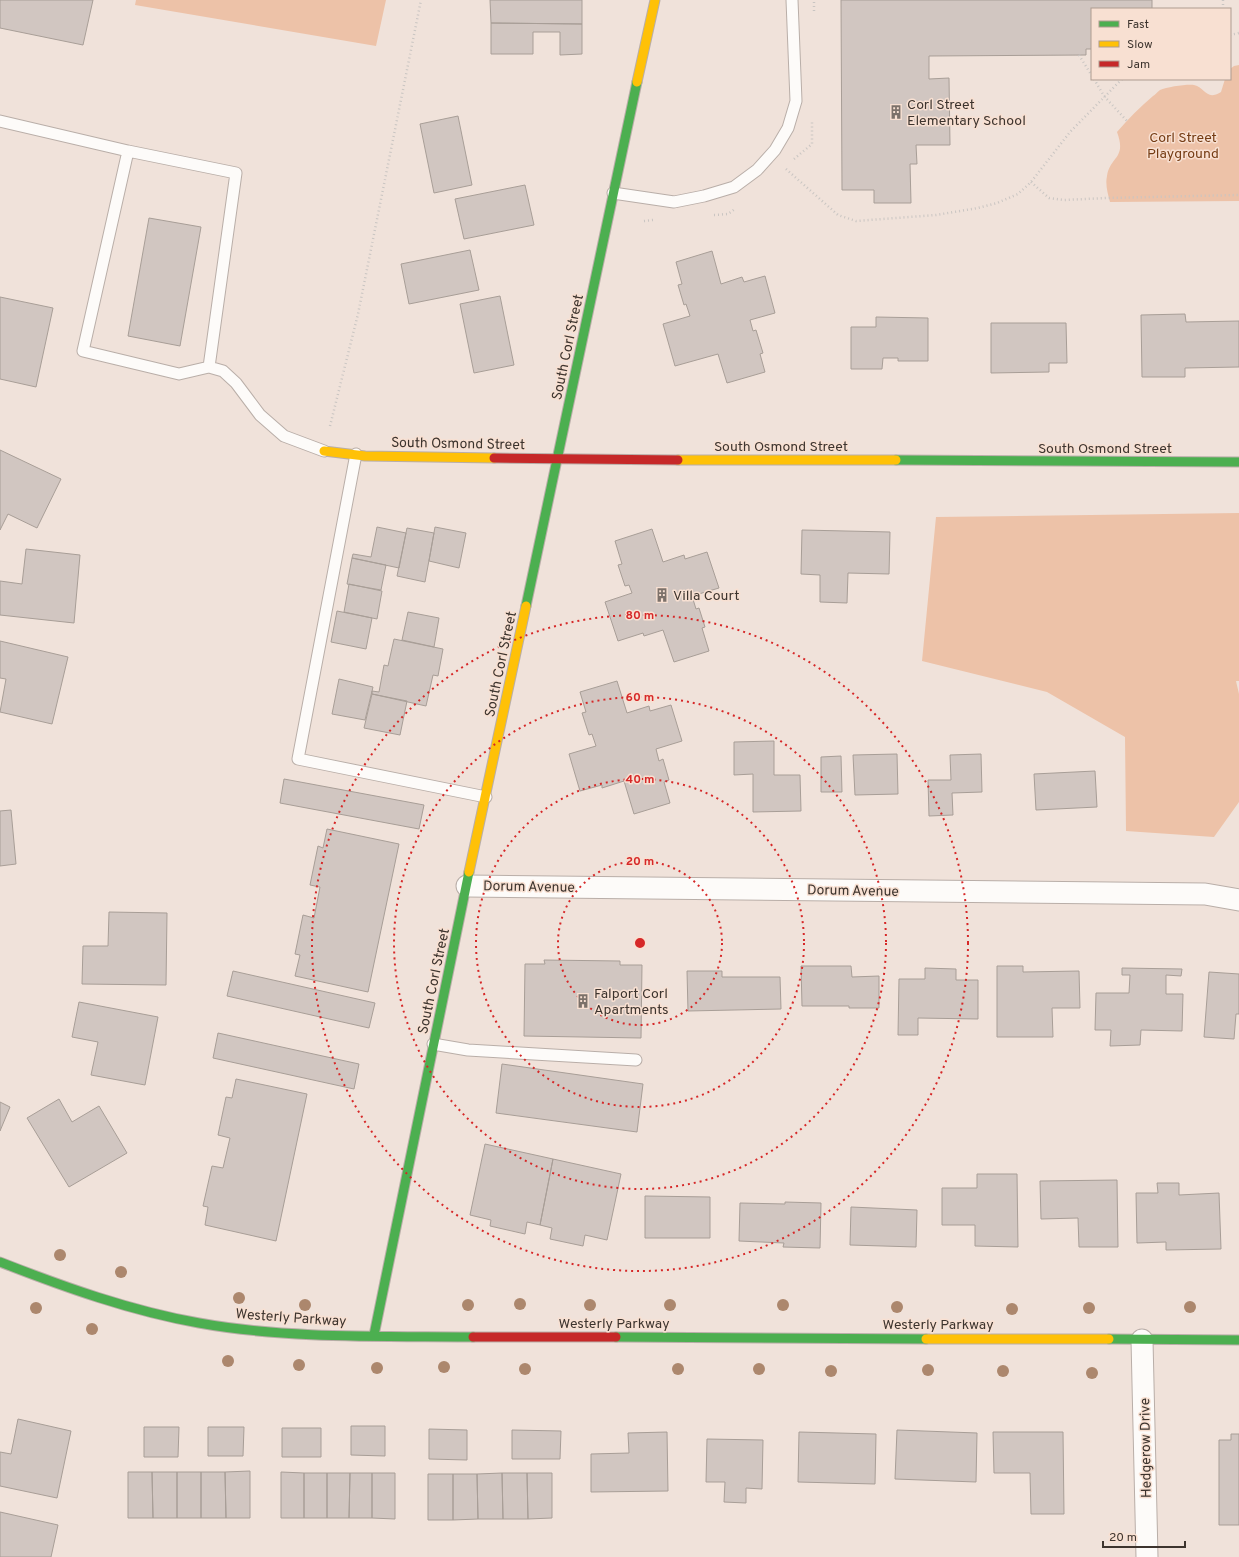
<svg xmlns="http://www.w3.org/2000/svg" width="1239" height="1557" viewBox="0 0 1239 1557" font-family="Overpass,sans-serif">
	<style>
		.green { fill: #edc2a8 }
		.building { fill: #d1c6c1; stroke: #a89e97 }
		.lines { fill: none; stroke-linecap: round; stroke-linejoin: round }
		.lane-casing { stroke: #b9aea8; stroke-width: 13 }
		.street-casing { stroke: #b9aea8; stroke-width: 23 }
		.fast-casing { stroke: #b9aea8; stroke-width: 11 }
		.slow-casing { stroke: #b9aea8; stroke-width: 11 }
		.jam-casing { stroke: #b9aea8; stroke-width: 11 }
		.path { stroke: #c9c5c2; stroke-width: 2.5; stroke-dasharray: 1 3; stroke-linecap: butt }
		.lane { stroke: #fdfbf9; stroke-width: 11 }
		.street { stroke: #fdfbf9; stroke-width: 21 }
		.fast { stroke: #4caf50; stroke-width: 9 }
		.slow { stroke: #ffc107; stroke-width: 9 }
		.jam { stroke: #c62828; stroke-width: 9 }
		.tree { fill: #ac876d }
		.ring { fill: none; stroke: #d62828; stroke-width: 2; stroke-dasharray: 2 4 }
		.labels { text-anchor: middle; stroke-width: 3; stroke-linejoin: round; paint-order: stroke }
		.poi-label { font-size: 14px; fill: #3d342e; stroke: #f8e0d2; text-anchor: start }
		.park-label { font-size: 14px; fill: #753c14; stroke: #f8e0d2 }
		.street-label { font-size: 14px; fill: #3d342e; stroke: #f8e0d2 }
		.centre { fill: #d62828; stroke: #f8e0d2; stroke-width: 2 }
		.ring-label { font-size: 12px; text-anchor: middle; font-weight: bold; fill: #d62828; stroke: #f8e0d2; stroke-width: 3; stroke-linejoin: round; paint-order: stroke }
	</style>
	<rect width="100%" height="100%" fill="#f0e2da"/>
	<!-- green -->
	<path class="green" d="M136,0H386L376,46L135,5Z
		M1239,65V201L1110,202C1108,194 1105,185 1107,176C1110,156 1127,159 1117,132C1128,119 1140,107 1153,96C1155,95 1157,92 1160,90C1167,87 1187,84 1194,85C1206,88 1206,101 1221,92L1225,79H1230V69L1234,66Z
		M1239,513V681H1236L1239,694V802L1214,837L1126,831L1125,737L1047,692L922,661L936,517Z"/>
	<!-- building -->
	<path class="building" d="M0,0H93L83,45L0,28Z
		M490,0H582V24L491,23Z
		M841,0H1152V9H1092V49H1086V55L929,56V79L949,78L950,145H916L917,164H910L911,203H874V190H842Z
		M491,23L582,24V54L560,55V32H533V54H491Z
		M458,116L472,185L434,193L420,124Z
		M525,185L534,225L464,239L455,199Z
		M149,218L201,227L180,346L128,336Z
		M470,250L479,290L409,304L401,264Z
		M712,251L721,284L742,277L744,282L765,276L775,313L750,320L753,331L756,330L763,353L760,354L765,372L727,383L718,354L675,366L663,324L690,316L686,304L684,305L678,285L682,284L676,262Z
		M500,296L514,365L474,373L460,304Z
		M0,297L53,308L36,387L0,379Z
		M1185,314L1186,322L1239,321V367L1185,368V377H1142L1141,315Z
		M876,317L928,318V361H898V358H883L882,369H851V327H876Z
		M991,323H1066L1067,363H1049V372L991,373Z
		M0,450L61,479L37,528L8,514L0,530Z
		M377,527L406,533L399,568L352,558L353,554L371,557Z
		M435,527L466,533L459,568L429,561Z
		M407,528L434,533L425,582L397,576Z
		M652,529L663,562L684,555L685,559L707,552L719,588L692,596L696,609L699,608L705,627L702,628L709,651L674,662L663,630L644,636L643,633L618,641L605,602L632,593L629,585L625,586L618,565L622,564L615,541Z
		M802,530L890,532L889,574L848,573L847,603L820,602V575L801,574Z
		M26,549L80,555L74,623L0,615V581L22,584Z
		M352,558L386,565L381,590L347,584Z
		M349,584L382,591L377,619L344,612Z
		M337,611L372,618L366,649L331,642Z
		M408,612L439,618L434,647L402,640Z
		M394,639L443,649L438,676L433,675L426,706L372,694V691L379,692L384,665L388,666Z
		M0,641L68,657L52,724L0,712L6,679L0,678Z
		M339,679L373,687L365,720L332,714Z
		M617,681L627,713L649,706L650,711L671,705L682,741L656,749L659,761L663,759L669,780L664,782L670,803L634,814L624,781L602,788V785L580,791L569,754L596,746L592,734L589,735L582,713L586,712L580,692Z
		M372,694L407,701L400,735L364,728Z
		M774,741V775H800L801,811L753,812V774L734,775V742Z
		M897,754L898,794L855,795L853,755Z
		M981,754L982,792L952,793L953,815L929,816L928,780H951L950,755Z
		M841,756L842,792H821V757Z
		M1095,771L1097,807L1036,810L1034,774Z
		M284,779L424,805L419,829L280,803Z
		M11,810L16,864L0,866V811Z
		M327,829L399,844L368,992L295,976L300,955L295,954L303,915L314,918L320,887L310,885L318,846L323,848Z
		M109,912L167,913L166,985L82,984L83,946H108Z
		M544,960L620,961V965H642L641,1038L524,1036L525,964H545Z
		M801,966H851L852,977L879,976V1008H849V1006H802Z
		M997,966H1023V972L1079,971L1080,1008H1052L1053,1037H997Z
		M925,968L956,969V980H978V1019L918,1018V1035H898L899,979H925Z
		M1122,968L1182,969L1181,976L1166,975V994H1183L1182,1031L1141,1030L1140,1045L1110,1046L1111,1030H1095L1096,993H1129L1130,975H1122Z
		M233,971L375,1003L369,1028L227,996Z
		M687,971H722V977H780L781,1009L688,1011Z
		M1209,972L1239,974V1014H1236L1234,1039L1204,1037Z
		M79,1002L158,1017L145,1085L91,1075L98,1042L72,1037Z
		M218,1033L359,1064L354,1089L213,1058Z
		M502,1064L643,1084L637,1132L496,1113Z
		M236,1079L307,1094L276,1241L205,1225L208,1207L203,1206L212,1166L223,1168L230,1138L218,1135L226,1097L232,1098Z
		M59,1099L72,1122L99,1106L127,1153L69,1187L27,1118Z
		M0,1102L10,1107L0,1131Z
		M485,1144L553,1159L540,1225L527,1222L525,1234L490,1226L491,1220L470,1215Z
		M553,1159L621,1174L607,1240L585,1235L583,1246L550,1239L552,1228L540,1225Z
		M977,1174H1017L1018,1247L975,1246V1225H942V1188H977Z
		M1117,1180L1118,1247H1079L1078,1218L1041,1219L1040,1181Z
		M1157,1183H1179V1195L1219,1193L1221,1249L1166,1250V1242L1137,1243L1136,1193H1158Z
		M645,1196L710,1197V1238H645Z
		M785,1202L821,1203L820,1248L783,1247L784,1243L739,1241L740,1203L785,1204Z
		M851,1207L917,1210L916,1247L850,1245Z
		M18,1419L71,1431L57,1498L0,1486V1452L11,1454Z
		M351,1426H385V1456L351,1455Z
		M144,1427H179L178,1457H144Z
		M208,1427H244L243,1456H208Z
		M282,1428H321V1457H282Z
		M429,1429L467,1430V1460L429,1459Z
		M512,1430L561,1431L560,1459H512Z
		M897,1430L977,1433L976,1482L895,1479Z
		M667,1432L668,1491L591,1492V1454L629,1453L628,1433Z
		M799,1432L876,1434L875,1484L798,1482Z
		M993,1432H1063L1064,1514H1031L1030,1473H994Z
		M1231,1434H1239V1525H1219V1440H1231Z
		M707,1439L763,1440L762,1489L746,1488V1503L724,1502L725,1482H706Z
		M250,1471V1518H226L225,1472Z
		M128,1472H152L153,1518H128Z
		M152,1472H177V1518H153Z
		M177,1472H201V1518H177Z
		M201,1472H225L226,1518H201Z
		M281,1472L304,1473V1518H281Z
		M304,1473H327V1518H304Z
		M327,1473H350L349,1518H327Z
		M350,1473H372V1518H349Z
		M372,1473H395V1519L372,1518Z
		M502,1473H527L528,1519H503Z
		M502,1473L503,1519H478L477,1474Z
		M527,1473H552V1518L528,1519Z
		M428,1474H453V1520H428Z
		M453,1474H477L478,1519L453,1520Z
		M0,1512L58,1525L51,1557H0Z"/>
	<g class="lines">
		<defs>
			<path id="lane" d="M0,121L128,151
				M613,193L674,202L704,196L734,187L757,170L775,150L788,128L796,101L792,0
				M209,367L236,173L128,151L83,351L179,374L209,367L223,371L236,383L260,415L284,436L324,451
				M356,454L298,759L486,797
				M433,1044L468,1050L636,1060"/>
			<path id="street" d="M467,886L1205,894L1239,900
				M1142,1340L1147,1557"/>
			<path id="fast" d="M896,460L1239,462
				M526,606L637,82
				M0,1262C64,1287 131,1311 199,1323C287,1339 384,1336 473,1337
				M374,1335L469,872
				M616,1337L926,1339
				M1109,1339L1239,1340"/>
			<path id="slow" d="M637,82L655,0
				M324,451L365,456L494,458
				M678,460H896
				M469,872L526,606
				M926,1339H1109"/>
			<path id="jam" d="M494,458L678,460
				M473,1337H616"/>
		</defs>
		<!-- lane casing -->
		<use href="#lane" class="lane-casing"/>
		<!-- street casing -->
		<use href="#street" class="street-casing"/>
		<!-- fast casing -->
		<use href="#fast" class="fast-casing"/>
		<!-- slow casing -->
		<use href="#slow" class="slow-casing"/>
		<!-- jam casing -->
		<use href="#jam" class="jam-casing"/>
		<!-- path -->
		<path class="path" d="M1223,0V9
			M814,11V0
			M1230,35L1239,33
			M1079,55L1092,76
			M1094,79L1104,96L1127,121
			M794,159L812,144V120
			M786,169L838,215L856,221L936,215L978,208L997,203L1018,194L1031,182L1070,132L1122,79
			M1031,182L1049,198L1064,200L1106,198L1239,195
			M714,215L728,214L735,209
			M644,221L653,220
			M330,426L358,314L421,0"/>
		<!-- lane -->
		<use href="#lane" class="lane"/>
		<!-- street -->
		<use href="#street" class="street"/>
		<!-- fast -->
		<use href="#fast" class="fast"/>
		<!-- slow -->
		<use href="#slow" class="slow"/>
		<!-- jam -->
		<use href="#jam" class="jam"/>
	</g>
	<!-- trees -->
	<g class="tree">
		<circle cx="60" cy="1255" r="6"/>
		<circle cx="121" cy="1272" r="6"/>
		<circle cx="239" cy="1298" r="6"/>
		<circle cx="520" cy="1304" r="6"/>
		<circle cx="305" cy="1305" r="6"/>
		<circle cx="468" cy="1305" r="6"/>
		<circle cx="590" cy="1305" r="6"/>
		<circle cx="670" cy="1305" r="6"/>
		<circle cx="783" cy="1305" r="6"/>
		<circle cx="897" cy="1307" r="6"/>
		<circle cx="1190" cy="1307" r="6"/>
		<circle cx="36" cy="1308" r="6"/>
		<circle cx="1089" cy="1308" r="6"/>
		<circle cx="1012" cy="1309" r="6"/>
		<circle cx="92" cy="1329" r="6"/>
		<circle cx="228" cy="1361" r="6"/>
		<circle cx="299" cy="1365" r="6"/>
		<circle cx="444" cy="1367" r="6"/>
		<circle cx="377" cy="1368" r="6"/>
		<circle cx="525" cy="1369" r="6"/>
		<circle cx="678" cy="1369" r="6"/>
		<circle cx="759" cy="1369" r="6"/>
		<circle cx="928" cy="1370" r="6"/>
		<circle cx="831" cy="1371" r="6"/>
		<circle cx="1003" cy="1371" r="6"/>
		<circle cx="1092" cy="1373" r="6"/>
	</g>
	<!-- distance rings -->
	<g class="ring">
		<circle cx="640" cy="943" r="82"/>
		<circle cx="640" cy="943" r="164"/>
		<circle cx="640" cy="943" r="246"/>
		<circle cx="640" cy="943" r="328"/>
	</g>
	<!-- icons -->
	<defs>
		<symbol id="building-bare" viewBox="-9 -9 18 18"><path d="M-4-6H4V6H1V3H-1V6H-4ZM-2.5-4.3h1.7v1.8h-1.7ZM.8-4.3h1.7v1.8H.8ZM-2.5-1h1.7V.8h-1.7ZM.8-1h1.7V.8H.8Z" fill="#7c716a" stroke="#f8e0d2" stroke-width="2.5" paint-order="stroke"/></symbol>
	</defs>
	<g fill-rule="evenodd">
		<use href="#building-bare" x="886" y="102" width="20" height="20"/>
		<use href="#building-bare" x="652" y="585" width="20" height="20"/>
		<use href="#building-bare" x="573" y="991" width="20" height="20"/>
	</g>
	<g class="labels">
		<!-- poi labels -->
		<g class="poi-label">
			<text x="907" y="109">Corl Street<tspan x="907" dy="16">Elementary School</tspan></text>
			<text x="673" y="600">Villa Court</text>
			<text x="594" y="998">Falport Corl<tspan x="594" dy="16">Apartments</tspan></text>
		</g>
		<!-- park labels -->
		<g class="park-label">
			<text x="1183" y="142">Corl Street<tspan x="1183" dy="16">Playground</tspan></text>
		</g>
		<!-- street labels -->
		<g class="street-label">
			<text transform="translate(567 347) rotate(-78)" y="5">South Corl Street</text>
			<text transform="translate(458 443) rotate(1)" y="5">South Osmond Street</text>
			<text x="781" y="451">South Osmond Street</text>
			<text x="1105" y="453">South Osmond Street</text>
			<text transform="translate(500 664) rotate(-78)" y="5">South Corl Street</text>
			<text transform="translate(529 886) rotate(1)" y="5">Dorum Avenue</text>
			<text transform="translate(853 890) rotate(1)" y="5">Dorum Avenue</text>
			<text transform="translate(433 981) rotate(-78)" y="5">South Corl Street</text>
			<text transform="translate(291 1317) rotate(4)" y="5">Westerly Parkway</text>
			<text x="614" y="1328">Westerly Parkway</text>
			<text x="938" y="1329">Westerly Parkway</text>
			<text transform="translate(1145 1448) rotate(-91)" y="5">Hedgerow Drive</text>
		</g>
	</g>
	<circle cx="640" cy="943" r="6" class="centre"/>
	<g class="ring-label">
		<text x="640" y="619">80 m</text>
		<text x="640" y="701">60 m</text>
		<text x="640" y="783">40 m</text>
		<text x="640" y="865">20 m</text>
	</g>
	<!-- legend -->
	<rect x="1091" y="8" width="140" height="72" fill="#f8e0d2" stroke="#ad9b90"/>
	<rect x="1099" y="21" width="20" height="6" fill="#4caf50" stroke="#ad9b90"/>
	<text x="1127" y="28" font-size="12" fill="#3d342e">Fast</text>
	<rect x="1099" y="41" width="20" height="6" fill="#ffc107" stroke="#ad9b90"/>
	<text x="1127" y="48" font-size="12" fill="#3d342e">Slow</text>
	<rect x="1099" y="61" width="20" height="6" fill="#c62828" stroke="#ad9b90"/>
	<text x="1127" y="68" font-size="12" fill="#3d342e">Jam</text>
	<!-- scale -->
	<path d="M1103 1541v6h82v-6" fill="none" stroke="#3d342e" stroke-width="2"/>
	<text x="1109" y="1541" font-size="12" fill="#3d342e" stroke="#f8e0d2" stroke-width="3" paint-order="stroke">20 m</text>
</svg>
